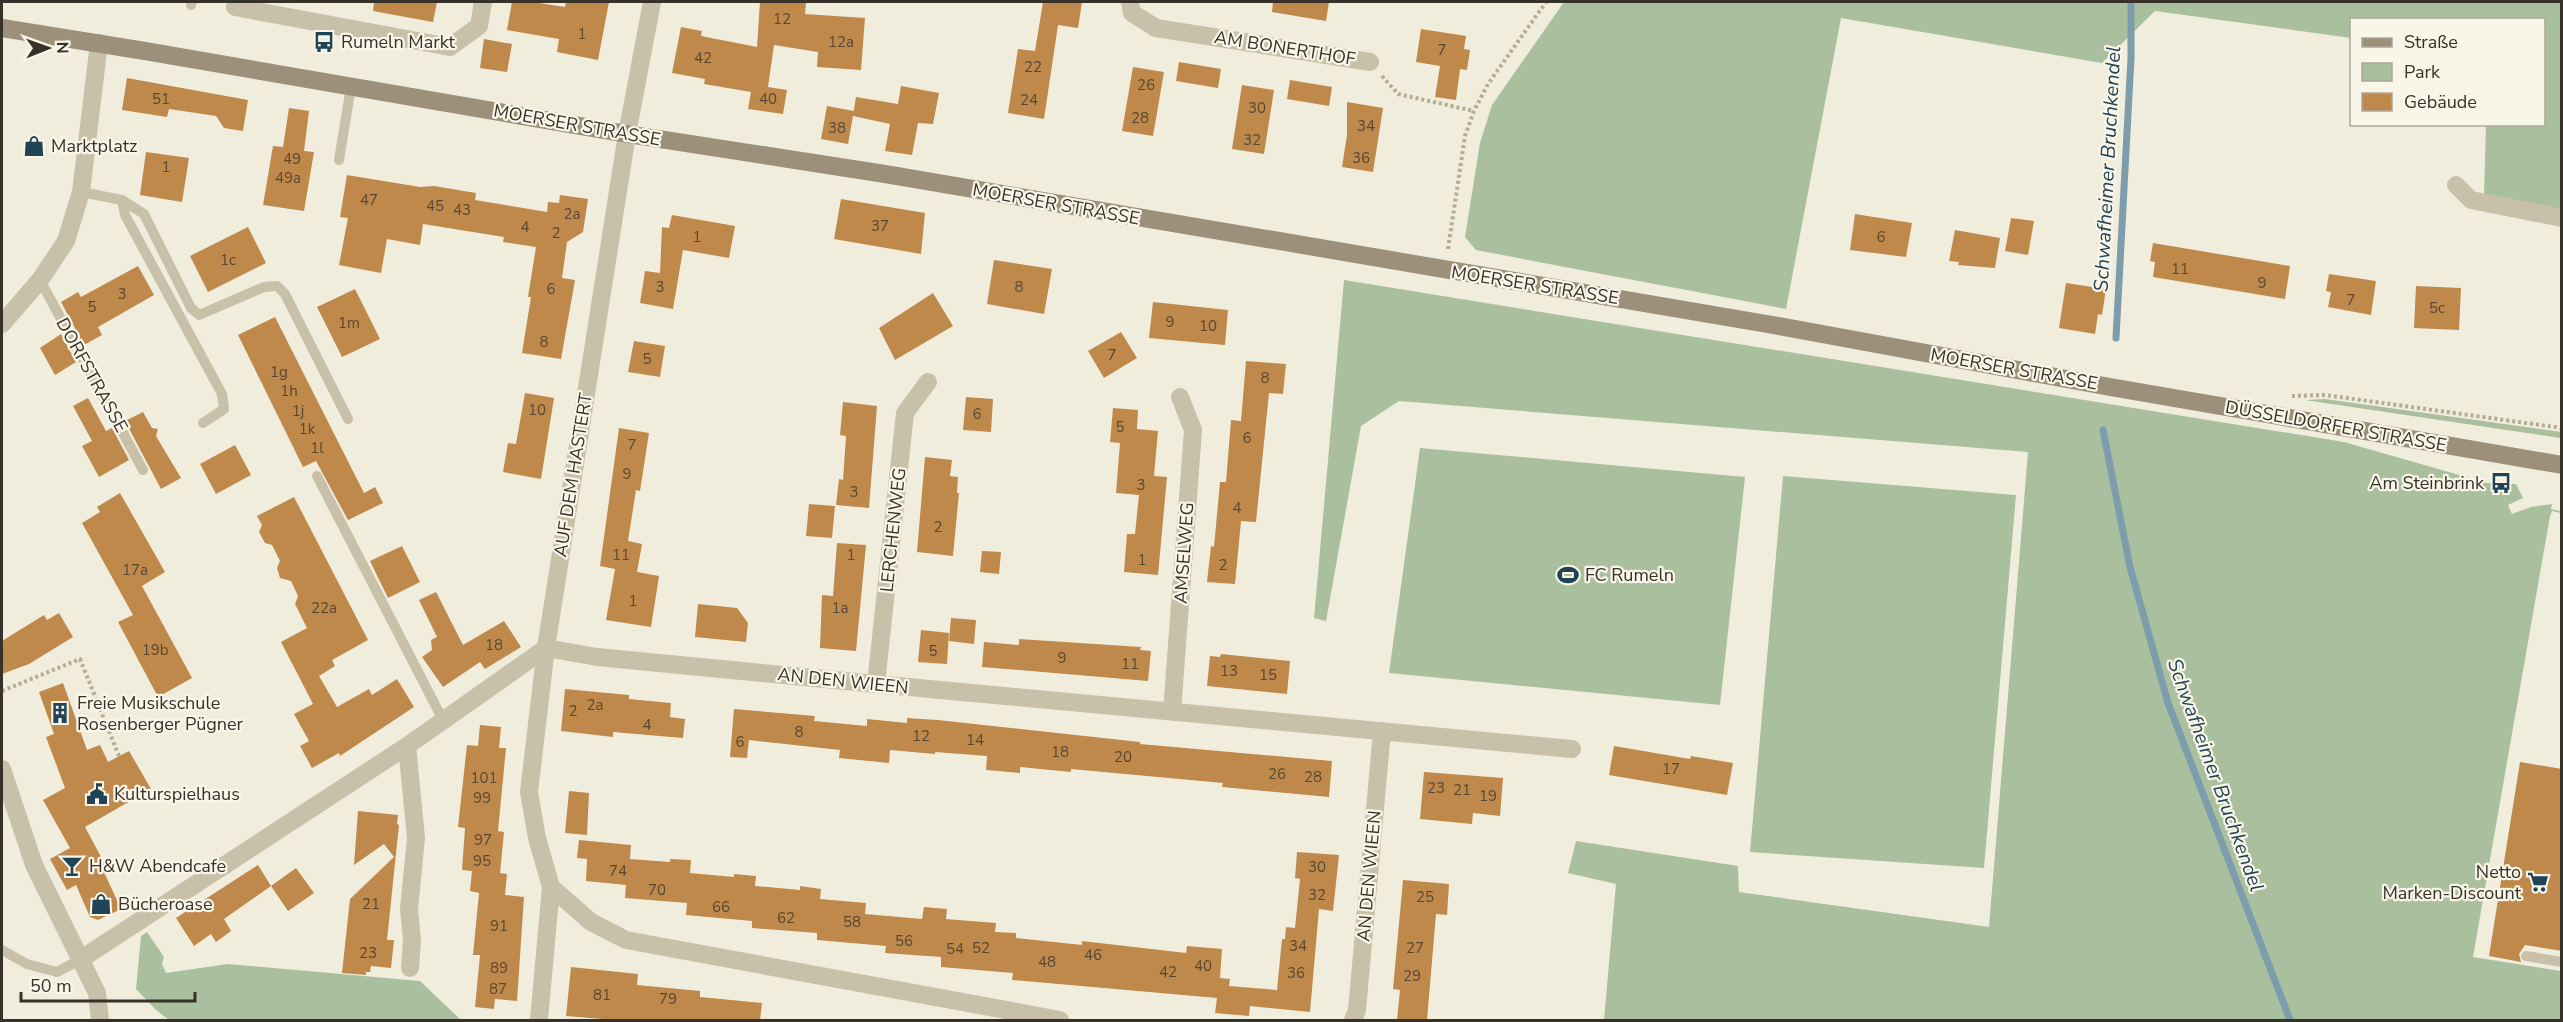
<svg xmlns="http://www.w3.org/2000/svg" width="2563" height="1022" viewBox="0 0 2563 1022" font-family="'Nunito Sans',sans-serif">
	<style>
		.green { fill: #aabf9d }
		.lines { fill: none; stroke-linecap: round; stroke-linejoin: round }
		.stream { stroke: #7d9dac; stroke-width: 7 }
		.building { fill: #bf894c }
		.path { stroke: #b4ab94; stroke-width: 4; stroke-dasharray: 3 3; stroke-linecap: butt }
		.lane { stroke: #c8c0a9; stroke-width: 10 }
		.street { stroke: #c8c0a9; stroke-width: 18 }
		.secondary { stroke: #9c907b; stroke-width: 18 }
		.labels { text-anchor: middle; stroke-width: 4.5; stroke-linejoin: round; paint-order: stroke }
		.number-label { font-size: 15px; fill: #584732 }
		.poi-label { font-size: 18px; fill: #363129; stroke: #f9f6e9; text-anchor: start }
		.street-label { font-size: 18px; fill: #363129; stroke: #f9f6e9 }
		.water-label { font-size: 20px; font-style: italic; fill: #204355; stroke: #f9f6e9 }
	</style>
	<rect width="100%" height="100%" fill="#f1eddd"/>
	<!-- green -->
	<path class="green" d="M1564,2H2561V210L2484,196L2486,125L2544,124V20H2352L2351,38L2155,11L2102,63L1841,18L1786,309L1476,250L1465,237L1480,143L1492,105Z
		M1344,280L2344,442L2487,483L2516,484L2523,498L2508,505L2512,514L2531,507L2552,504L2551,509L2560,511L2561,496V513L2552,511L2550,516L2473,957L2561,971V1020H1604L1616,884L1568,873L1576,841L1738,866L1739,892L1989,927L2028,452L1399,401L1361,426L1326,621L1314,618Z
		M2325,399L2561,432V438L2305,400Z
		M1420,448L1745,477L1720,705L1389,673Z
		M1783,476L2016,495L1984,868L1750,852Z
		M147,932L164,957L162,964L166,973L228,964L420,981L461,1020H169L156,1010L136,989L141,936Z"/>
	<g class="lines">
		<!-- stream -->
		<path class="stream" d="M2116,338L2131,58V2
			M2103,430L2130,567L2168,703L2290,1020"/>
	</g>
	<!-- building -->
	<path class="building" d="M374,2H437L433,22L373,11Z
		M512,2H533L565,7L566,2H609L598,60L557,52L559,39L507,30Z
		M760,2H806L805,14L865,18L861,70L817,67L818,52L774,45L768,87L787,90L783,114L748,109L751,92L704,84L705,79L672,73L681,27L702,31L701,36L757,47Z
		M1043,2H1082L1078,28L1058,25L1044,119L1008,113L1018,49L1035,51Z
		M1273,2H1329L1326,21L1272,12Z
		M1421,29L1466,36L1464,49L1470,50L1467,70L1460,69L1456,100L1435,97L1440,66L1416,62Z
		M484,39L512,44L507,72L480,68Z
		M1179,62L1221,69L1218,88L1176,81Z
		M1133,67L1164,72L1153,136L1122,131Z
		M127,78L248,100L243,131L224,128L216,116L169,109L167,117L122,110Z
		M1290,80L1332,87L1329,106L1287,99Z
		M1242,85L1274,90L1264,154L1232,149Z
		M901,86L939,93L933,124L918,123L912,155L885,151L890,124L853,116L848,144L821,139L827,106L854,111L853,115L856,97L898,104Z
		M1347,102L1383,108L1373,172L1342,167L1347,135Z
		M289,108L309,111L304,151L314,152L304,211L263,205L273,146L283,147Z
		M146,152L189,158L182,202L140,195Z
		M347,175L420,187L434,186L476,193L475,200L547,212L548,202L559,203L560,195L588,199L583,232L567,242L562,278L575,280L561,359L522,353L531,297H528L536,247L503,242L504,237L423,224L420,245L387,239L381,273L339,265L348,218L340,217Z
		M841,199L925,213L921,254L834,239Z
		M1855,214L1912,223L1906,257L1850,250Z
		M672,215L735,226L729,258L683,250L673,309L640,303L645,271L660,273L662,227L669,228Z
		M2011,218L2034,221L2028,255L2005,251Z
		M248,227L266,263L208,292L190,256Z
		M1955,230L2000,238L1995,268L1958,265L1959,262L1949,261Z
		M2153,243L2290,266L2285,299L2153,277L2155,262L2150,261Z
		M994,260L1052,269L1044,314L987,304Z
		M138,266L154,295L98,327L102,335L84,345L61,302L78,292L81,297Z
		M2329,274L2376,281L2371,315L2328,307L2331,292L2326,291Z
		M2066,283L2106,289L2102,315L2098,314L2095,334L2059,328Z
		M2416,286L2461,288L2459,330L2414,328Z
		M355,289L380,339L342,357L317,307Z
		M933,293L953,326L895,360L879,328Z
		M1153,302L1228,310L1225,345L1149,338Z
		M275,317L364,493L375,487L383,503L348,520L316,461L303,467L238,335Z
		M1121,332L1137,358L1104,378L1088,351Z
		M61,334L76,362L55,375L40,348Z
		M634,341L665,346L660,377L628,372Z
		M1246,361L1286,364L1283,394L1269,393L1256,522L1241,521L1235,584L1207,582L1211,546L1214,547L1220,482H1226L1231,420L1241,421Z
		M525,393L554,398L541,479L503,472L508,443L516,444Z
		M966,397L993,399L991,432L963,430Z
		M88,398L106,431L112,428L129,460L99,477L82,446L92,441L73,406Z
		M843,402L877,406L869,508L836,505L839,479L843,480L846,436L840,435Z
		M1113,408L1138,410L1137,429L1158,431L1154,476L1167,477L1158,575L1124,572L1127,534H1135L1139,495L1116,493L1120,443L1110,442Z
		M143,412L152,428L158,429L156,436L181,478L161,489L125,421Z
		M619,428L649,433L640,491L636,490L628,541L642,544L637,572L659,576L651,627L606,620L615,569L600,566Z
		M235,445L251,475L216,494L200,464Z
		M925,457L952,460L950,476L958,477L957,493H959L953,556L917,552Z
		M120,493L165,572L142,586L192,678L158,697L118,622L133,615L82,523L100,512L97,507Z
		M294,497L368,640L332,660L335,666L319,676L337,707L369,689L372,695L397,679L414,707L340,756L339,753L312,768L300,746L309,741L294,714L313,704L281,642L307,628L295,604L298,596L291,581L280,578L277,568L280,561L272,545L265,543L259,532L262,525L257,516Z
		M809,504L835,506L832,538L806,536Z
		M837,543L866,545L856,651L820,648L822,595L833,596Z
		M402,546L420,582L388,598L370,561Z
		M982,551L1001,552L999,574L980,572Z
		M436,592L463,645L504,621L521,647L485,669L480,662L443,687L422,657L432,650L431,640L437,637L419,600Z
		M698,604L737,608L748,623L746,642L695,637Z
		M59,613L73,637L29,664L2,674V641L44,615L47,620Z
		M951,618L976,620L974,644L949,641Z
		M921,630L949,633L947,664L918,662Z
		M1019,639L1141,647L1140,650L1151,651L1148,681L982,667L984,642L1019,645Z
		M1221,654L1290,661L1287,694L1207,686L1210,656L1220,657Z
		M63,683L87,750L100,745L108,762L129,751L151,789L85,827L107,868L103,870L121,909L98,920L90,917L76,885L67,890L50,859L70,848L43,800L65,788L46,737L54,734L39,692Z
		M565,689L629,695V699L671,703L670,717L685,719L683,738L613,732V737L561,731Z
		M734,709L815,716L814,721L867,726V719L907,723V718L938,720L1140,742V744L1332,761L1329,797L1222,787L1223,783L1212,782L1071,769V772L1020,767V773L986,770L987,756L935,752V754L890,750L889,763L839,758L840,750L749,740L747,758L730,757Z
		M480,725L501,727L499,748H506L498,831L504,832L500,873L507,874L505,895L524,897L517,1001L495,999L494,1009L475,1007L480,955H473L479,893L470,891L472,871L462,870L465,828L458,827L467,745L478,746Z
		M1614,746L1690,759L1691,756L1733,763L1727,795L1609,775Z
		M2520,762L2562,769V951L2525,945L2519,954L2521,962L2489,956Z
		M1424,772L1503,778L1500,816L1473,813L1472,824L1420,819Z
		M569,791L589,793L587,835L565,833Z
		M358,811L398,815L397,824L399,825L387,940H394L391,968L371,966L370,972H366V975L342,973L350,899L394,857L384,844L354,865Z
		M579,840L631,845L630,859L670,862V859L691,860L690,873L734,877V874L756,876L755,886L800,890V886L821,889L820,899L866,903L865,914L922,919L924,907L947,909L946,919L996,923L995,932L1016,933V938L1082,945V941L1186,953L1187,946L1222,949L1220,978L1230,979L1229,986L1277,990L1282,939H1285L1286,927L1295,928L1300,879L1295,878L1297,852L1339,855L1333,911L1319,909L1310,1012L1250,1006L1249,1016L1215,1013L1217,998L1012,980L1013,973L941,967V957L885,953L886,946L817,940V933L752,928V921L686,915L687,903L625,898L626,885L586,881L587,859L577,858Z
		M258,865L271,886L224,919L231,931L216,942L211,934L194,946L176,918Z
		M296,868L314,893L288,911L271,886Z
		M1403,880L1449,884L1447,915L1436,914L1427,1020H1397L1400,990L1393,989Z
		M571,967L638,974L637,985L700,991V997L762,1003L760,1020H615L566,1016Z"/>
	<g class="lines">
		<!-- path -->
		<path class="path" d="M1382,76L1398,94L1474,111
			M1448,249L1465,136L1474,111L1488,84L1546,2
			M2292,396L2325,395L2562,428
			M2,691L80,659L119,756"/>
		<!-- lane -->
		<path class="lane" d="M191,5L192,2
			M339,160L351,87
			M81,192L122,200L144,214L191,308L199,315L264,287L277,286L285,294L348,419
			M122,200L125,215L222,394L224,409L203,423
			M40,280L143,470
			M317,476L443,720
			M2,950L27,964L57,972L81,959
			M2526,956L2562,962"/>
		<!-- street -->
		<path class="street" d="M1130,2L1132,13L1156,28L1370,62
			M235,7L450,47L479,26L483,2
			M2456,185L2471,200L2562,218
			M2,324L40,280L66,241L81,192L99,43
			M876,684L905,413L928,382
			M1172,712L1193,430L1180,397
			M407,746L416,838L409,909L412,940L410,968
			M2,769L34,865L97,993L100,1020
			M81,959L407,746L546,648L627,134L652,2
			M539,1020L551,887
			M1060,1020L626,940L591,922L551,887L537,838L529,792L546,648L597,657L876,684L1572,749
			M1353,1020L1357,1010L1382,731"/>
		<!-- secondary -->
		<path class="secondary" d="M2,28L145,51L627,134L885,174L1773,325L2110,387L2562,465"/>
	</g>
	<!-- icons -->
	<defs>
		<symbol id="bus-bare" viewBox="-9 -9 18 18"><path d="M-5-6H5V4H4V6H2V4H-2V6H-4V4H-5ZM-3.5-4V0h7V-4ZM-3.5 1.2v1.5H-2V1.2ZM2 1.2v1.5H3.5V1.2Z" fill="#204355" stroke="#f9f6e9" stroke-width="2.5" paint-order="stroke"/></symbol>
		<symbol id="shop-bare" viewBox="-9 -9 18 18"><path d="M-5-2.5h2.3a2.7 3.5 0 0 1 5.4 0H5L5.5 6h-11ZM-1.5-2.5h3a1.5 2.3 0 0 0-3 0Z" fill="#204355" stroke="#f9f6e9" stroke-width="2.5" paint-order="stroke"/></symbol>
		<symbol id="stadium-bare" viewBox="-9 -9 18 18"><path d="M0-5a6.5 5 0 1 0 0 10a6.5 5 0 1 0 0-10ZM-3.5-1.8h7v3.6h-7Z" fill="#204355" stroke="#f9f6e9" stroke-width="2.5" paint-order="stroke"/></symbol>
		<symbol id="building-bare" viewBox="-9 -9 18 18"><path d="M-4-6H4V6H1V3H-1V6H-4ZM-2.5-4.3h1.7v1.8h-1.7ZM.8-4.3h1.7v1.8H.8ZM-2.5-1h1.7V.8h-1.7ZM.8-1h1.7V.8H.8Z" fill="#204355" stroke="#f9f6e9" stroke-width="2.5" paint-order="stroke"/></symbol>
		<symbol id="civic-bare" viewBox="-9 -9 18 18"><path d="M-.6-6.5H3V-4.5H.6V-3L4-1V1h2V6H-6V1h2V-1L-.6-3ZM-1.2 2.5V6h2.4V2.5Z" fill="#204355" stroke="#f9f6e9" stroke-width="2.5" paint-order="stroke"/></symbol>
		<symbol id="bar-bare" viewBox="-9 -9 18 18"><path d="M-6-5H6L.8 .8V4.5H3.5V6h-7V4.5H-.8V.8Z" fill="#204355" stroke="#f9f6e9" stroke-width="2.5" paint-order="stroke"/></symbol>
		<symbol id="supermarket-bare" viewBox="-9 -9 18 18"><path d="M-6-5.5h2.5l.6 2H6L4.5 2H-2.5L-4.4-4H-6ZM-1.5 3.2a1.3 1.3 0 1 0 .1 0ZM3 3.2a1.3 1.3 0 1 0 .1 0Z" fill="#204355" stroke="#f9f6e9" stroke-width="2.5" paint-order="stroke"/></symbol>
	</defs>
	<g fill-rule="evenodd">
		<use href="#bus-bare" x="309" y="27" width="30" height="30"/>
		<use href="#shop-bare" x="19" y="131" width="30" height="30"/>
		<use href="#bus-bare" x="2486" y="468" width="30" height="30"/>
		<use href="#stadium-bare" x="1553" y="560" width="30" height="30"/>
		<use href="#building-bare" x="45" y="698" width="30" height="30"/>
		<use href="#civic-bare" x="82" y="779" width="30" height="30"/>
		<use href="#bar-bare" x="57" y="851" width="30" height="30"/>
		<use href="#supermarket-bare" x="2523" y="867" width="30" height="30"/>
		<use href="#shop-bare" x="86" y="889" width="30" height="30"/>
	</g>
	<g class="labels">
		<!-- number labels -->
		<g class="number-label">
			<text x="782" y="24">12</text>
			<text x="582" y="39">1</text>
			<text x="841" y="47">12a</text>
			<text x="1442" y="55">7</text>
			<text x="703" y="63">42</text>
			<text x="1033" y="72">22</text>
			<text x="1146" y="90">26</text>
			<text x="161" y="104">51</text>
			<text x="768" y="104">40</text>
			<text x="1029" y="105">24</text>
			<text x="1257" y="113">30</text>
			<text x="1140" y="123">28</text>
			<text x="1366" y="131">34</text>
			<text x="837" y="133">38</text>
			<text x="1252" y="145">32</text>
			<text x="1361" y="163">36</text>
			<text x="292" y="164">49</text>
			<text x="166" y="172">1</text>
			<text x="288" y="183">49a</text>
			<text x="369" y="205">47</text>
			<text x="435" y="211">45</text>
			<text x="462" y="215">43</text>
			<text x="572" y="219">2a</text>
			<text x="880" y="231">37</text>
			<text x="525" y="232">4</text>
			<text x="556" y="238">2</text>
			<text x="697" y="242">1</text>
			<text x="1881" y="242">6</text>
			<text x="228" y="265">1c</text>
			<text x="2180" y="274">11</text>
			<text x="2262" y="288">9</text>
			<text x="660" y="292">3</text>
			<text x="1019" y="292">8</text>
			<text x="551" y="294">6</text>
			<text x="122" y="299">3</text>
			<text x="2351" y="305">7</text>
			<text x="92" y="312">5</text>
			<text x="2437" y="313">5c</text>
			<text x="1170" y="327">9</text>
			<text x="349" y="328">1m</text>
			<text x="1208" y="331">10</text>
			<text x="544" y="347">8</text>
			<text x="1112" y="360">7</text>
			<text x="647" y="364">5</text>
			<text x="279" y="377">1g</text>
			<text x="1265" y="383">8</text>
			<text x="289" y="396">1h</text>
			<text x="537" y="415">10</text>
			<text x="298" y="416">1j</text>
			<text x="977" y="419">6</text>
			<text x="1120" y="432">5</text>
			<text x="307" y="434">1k</text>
			<text x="1247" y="443">6</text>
			<text x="632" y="450">7</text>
			<text x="317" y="453">1l</text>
			<text x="627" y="479">9</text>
			<text x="1141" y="490">3</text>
			<text x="854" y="497">3</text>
			<text x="1237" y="513">4</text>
			<text x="938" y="532">2</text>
			<text x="621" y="560">11</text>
			<text x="851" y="560">1</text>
			<text x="1142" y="565">1</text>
			<text x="1223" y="570">2</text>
			<text x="135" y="575">17a</text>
			<text x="633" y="606">1</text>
			<text x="324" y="613">22a</text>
			<text x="840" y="613">1a</text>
			<text x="494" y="650">18</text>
			<text x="155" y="655">19b</text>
			<text x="933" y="656">5</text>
			<text x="1062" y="663">9</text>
			<text x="1130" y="669">11</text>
			<text x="1229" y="676">13</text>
			<text x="1268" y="680">15</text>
			<text x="595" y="710">2a</text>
			<text x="573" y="716">2</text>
			<text x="647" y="730">4</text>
			<text x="799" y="737">8</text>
			<text x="921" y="741">12</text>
			<text x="975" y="745">14</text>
			<text x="740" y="747">6</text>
			<text x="1060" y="757">18</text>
			<text x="1123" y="762">20</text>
			<text x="1671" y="774">17</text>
			<text x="1277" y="779">26</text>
			<text x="1313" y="782">28</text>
			<text x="484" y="783">101</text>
			<text x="1436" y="793">23</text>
			<text x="1462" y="795">21</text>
			<text x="1488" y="801">19</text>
			<text x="482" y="803">99</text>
			<text x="483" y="845">97</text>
			<text x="482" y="866">95</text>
			<text x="1317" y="872">30</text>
			<text x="618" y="876">74</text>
			<text x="657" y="895">70</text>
			<text x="1317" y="900">32</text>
			<text x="1425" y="902">25</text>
			<text x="371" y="909">21</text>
			<text x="721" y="912">66</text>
			<text x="786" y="923">62</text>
			<text x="852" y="927">58</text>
			<text x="499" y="931">91</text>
			<text x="904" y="946">56</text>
			<text x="1298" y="951">34</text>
			<text x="981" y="953">52</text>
			<text x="1415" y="953">27</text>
			<text x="955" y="954">54</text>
			<text x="368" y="958">23</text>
			<text x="1093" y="960">46</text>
			<text x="1047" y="967">48</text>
			<text x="1203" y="971">40</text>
			<text x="499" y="973">89</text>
			<text x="1168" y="977">42</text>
			<text x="1296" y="978">36</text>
			<text x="1412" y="981">29</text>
			<text x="498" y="994">87</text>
			<text x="602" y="1000">81</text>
			<text x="668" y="1004">79</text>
		</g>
		<!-- poi labels -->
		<g class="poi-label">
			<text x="341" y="48">Rumeln Markt</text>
			<text x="51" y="152">Marktplatz</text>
			<text x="2484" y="489" text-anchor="end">Am Steinbrink</text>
			<text x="1585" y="581">FC Rumeln</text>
			<text x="77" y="709">Freie Musikschule<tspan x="77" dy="21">Rosenberger Pügner</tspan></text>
			<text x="114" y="800">Kulturspielhaus</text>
			<text x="89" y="872">H&amp;W Abendcafe</text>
			<text x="2521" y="878" text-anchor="end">Netto<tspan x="2521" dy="21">Marken-Discount</tspan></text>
			<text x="118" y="910">Bücheroase</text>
		</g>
		<!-- street labels -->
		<g class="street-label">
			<text transform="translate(1285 48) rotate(9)" y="6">AM BONERTHOF</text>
			<text transform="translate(577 125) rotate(10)" y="6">MOERSER STRASSE</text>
			<text transform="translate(1056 204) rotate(10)" y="6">MOERSER STRASSE</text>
			<text transform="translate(1535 285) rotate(9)" y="6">MOERSER STRASSE</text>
			<text transform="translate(2014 369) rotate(10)" y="6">MOERSER STRASSE</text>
			<text transform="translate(92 375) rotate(61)" y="6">DORFSTRASSE</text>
			<text transform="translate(2336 426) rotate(10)" y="6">DÜSSELDORFER STRASSE</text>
			<text transform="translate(573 475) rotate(-81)" y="6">AUF DEM HASTERT</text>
			<text transform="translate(893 530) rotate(-84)" y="6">LERCHENWEG</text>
			<text transform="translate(1184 553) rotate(-86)" y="6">AMSELWEG</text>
			<text transform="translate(843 681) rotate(6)" y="6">AN DEN WIEEN</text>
			<text transform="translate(1369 876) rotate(-85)" y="6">AN DEN WIEEN</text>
		</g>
		<!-- water labels -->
		<g class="water-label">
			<text transform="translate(2107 169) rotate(-87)" y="7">Schwafheimer Bruchkendel</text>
			<text transform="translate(2216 775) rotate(70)" y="7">Schwafheimer Bruchkendel</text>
		</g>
	</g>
	<!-- border -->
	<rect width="2563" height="1022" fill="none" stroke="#363129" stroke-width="6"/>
	<!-- legend -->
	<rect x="2350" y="18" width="195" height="108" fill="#f9f6e9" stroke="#aba79c" stroke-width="1.5"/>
	<rect x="2362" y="38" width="30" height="9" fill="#9c907b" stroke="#aba79c" stroke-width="1.5"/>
	<text x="2404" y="48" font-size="18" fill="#363129">Straße</text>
	<rect x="2362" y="63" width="30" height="18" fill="#aabf9d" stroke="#aba79c" stroke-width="1.5"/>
	<text x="2404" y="78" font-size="18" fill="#363129">Park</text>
	<rect x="2362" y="93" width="30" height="18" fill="#bf894c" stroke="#aba79c" stroke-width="1.5"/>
	<text x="2404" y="108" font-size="18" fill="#363129">Gebäude</text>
	<!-- north arrow -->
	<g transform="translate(48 48) rotate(89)" stroke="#f9f6e9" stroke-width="4.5" paint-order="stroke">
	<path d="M0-4.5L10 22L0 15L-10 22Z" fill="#363129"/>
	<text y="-9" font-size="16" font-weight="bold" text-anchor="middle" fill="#363129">N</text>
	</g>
	<!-- scale -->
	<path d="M21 992v9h174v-9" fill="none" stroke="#363129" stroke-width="3"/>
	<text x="30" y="992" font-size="18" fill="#363129" stroke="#f9f6e9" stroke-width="4.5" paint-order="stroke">50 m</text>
</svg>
